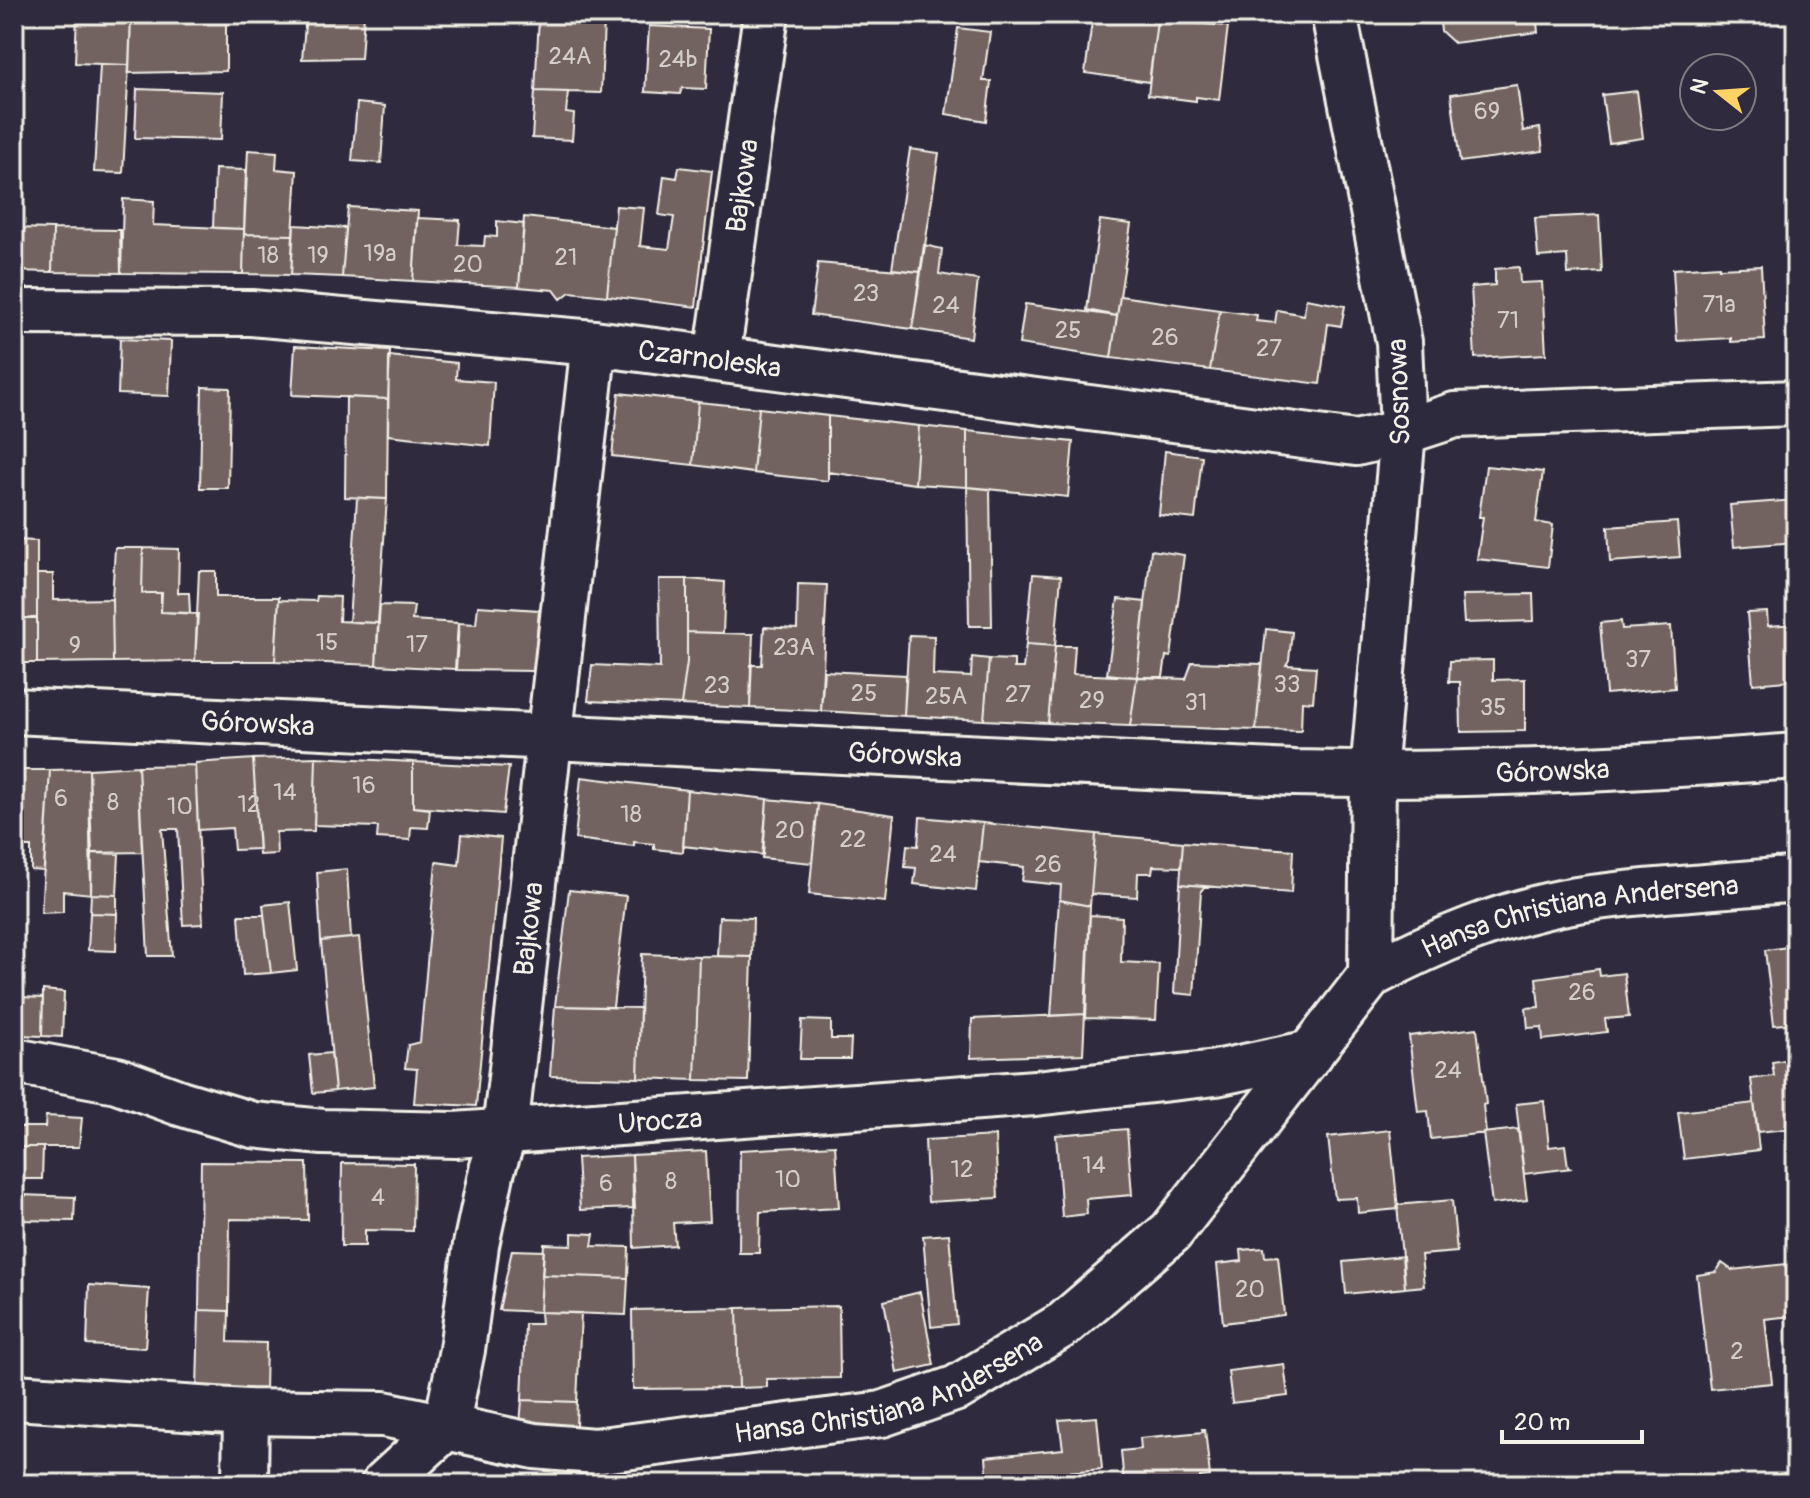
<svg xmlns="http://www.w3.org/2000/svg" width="1810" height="1498" viewBox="0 0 1810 1498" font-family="Pangolin,sans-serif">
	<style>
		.building { fill: #736460; stroke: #f4f1e8; stroke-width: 2 }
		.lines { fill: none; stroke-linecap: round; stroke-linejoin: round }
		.minor-casing { stroke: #f4f1e8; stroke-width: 50 }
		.minor { stroke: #2f2a3d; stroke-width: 44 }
		.labels { text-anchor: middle; stroke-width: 6; stroke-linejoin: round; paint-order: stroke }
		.number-label { font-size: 24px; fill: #d4cec6 }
		.street-label { font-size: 28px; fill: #f4f1e8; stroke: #2f2a3d }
	</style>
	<rect width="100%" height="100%" fill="#2f2a3d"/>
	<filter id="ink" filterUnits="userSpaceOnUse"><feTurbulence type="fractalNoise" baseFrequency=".0125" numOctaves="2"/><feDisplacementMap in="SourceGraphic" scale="16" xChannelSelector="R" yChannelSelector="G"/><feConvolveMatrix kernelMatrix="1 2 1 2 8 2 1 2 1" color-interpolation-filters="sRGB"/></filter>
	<g filter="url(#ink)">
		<!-- building -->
		<path class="building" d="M306,14H364L361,58L302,59Z
			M1093,14H1158L1149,82L1085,73Z
			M1439,14H1536L1538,32L1454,43L1441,31Z
			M77,15L131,17L129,65L75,63Z
			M226,15V71L129,73L131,17Z
			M539,17L604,21L601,93L535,91Z
			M1157,20L1228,26L1219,100L1196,97V101L1148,95Z
			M649,26L709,29L706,89L682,88L680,94L645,92Z
			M958,28L990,32L983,81H991L986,121L946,114Z
			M100,65H129L123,173L94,172Z
			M1517,85L1523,131L1540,128L1543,151L1460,162L1451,94Z
			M137,89L223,92L221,140L135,138Z
			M535,91L568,92L566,113L574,114L572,140L532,138Z
			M1637,91L1643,138L1609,143L1602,95Z
			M357,103L385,106L381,163L352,161Z
			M910,149L939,153L921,272L892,269Z
			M248,150L277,152L276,169L297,171L293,235L244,234Z
			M679,167L712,171L696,307L607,296L616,206L644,208L640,246L669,249L674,217L659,215L664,176L677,178Z
			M215,169L246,170L244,229L213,228Z
			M123,199L154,201L153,225L244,229L243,274L121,273Z
			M348,207L418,211L413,281L342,277Z
			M1599,215L1602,272L1568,274L1567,255L1538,257L1535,218Z
			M524,217L614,227L607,296L570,292L561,299L554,290L519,287Z
			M417,218L460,220L458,245L484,246L485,236L497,237V221L524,224L519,287L413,281Z
			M1100,220L1131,224L1117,316L1087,310Z
			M294,225L346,228L342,277L291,275Z
			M14,228L53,229L52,272L14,271Z
			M53,229L120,230L121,273L52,272Z
			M244,234L293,235L291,275L243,274Z
			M924,245L942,249L939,274L978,280L971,338L912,329Z
			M818,263L921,272L912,329L811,315Z
			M1719,266V268L1761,266L1765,340L1731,342V338L1677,341L1673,269Z
			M1519,267L1520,283L1542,282L1546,354L1475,358L1471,287L1495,285V269Z
			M1120,296L1220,310L1210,370L1111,358Z
			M1306,299L1345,306L1341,326L1328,324L1320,384L1210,370L1220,310L1257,315L1256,321L1275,323L1277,310L1304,315Z
			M1025,304L1117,316L1111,358L1019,344Z
			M120,339L171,341L169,396L118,394Z
			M295,346L390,351L388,399L292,395Z
			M389,356L457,363L456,379L494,382L490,446L388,435Z
			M202,387L230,388L228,488H200Z
			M619,393L698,402L693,465L612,456Z
			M346,397L388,399L387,499L345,497Z
			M698,402L759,408L753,473L693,465Z
			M759,408L828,416V481L753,473Z
			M828,416L919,426L915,484L828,472Z
			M919,426L967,431V487L915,484Z
			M967,431L1073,442L1068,497L967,487Z
			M1165,451L1202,456L1195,519L1159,515Z
			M1486,466L1543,472L1536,522L1553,525L1548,567L1477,559L1483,517H1479Z
			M967,487L990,489L992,626H969Z
			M357,498L387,499L378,623L349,622Z
			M1796,500V542L1734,547L1730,505Z
			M1677,522L1680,557L1610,562L1608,527Z
			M14,540L37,541V618H14Z
			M115,548H143L142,593H161V612L198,614L195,661L113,662L112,599Z
			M143,548L179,549L178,593H189L190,613L161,612L162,593H142Z
			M1151,550L1184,555L1171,657L1166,656L1163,677H1137Z
			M199,571H216V597H279L275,661H195Z
			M37,574H53V600L112,599L113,662L37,663Z
			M1033,574L1061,576L1055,646L1026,644Z
			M659,579H687V662L681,705L588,701L592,665L660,668Z
			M687,579L725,582L723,633L687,632Z
			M798,584L827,585L821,711L750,708L751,665H762L764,627L797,629Z
			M1533,594L1534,621L1464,623L1462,595Z
			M317,596L340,597L339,621L378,623L376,665L275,661L279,600L316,601Z
			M1118,599L1145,602L1137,677L1107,674Z
			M380,605L414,606L412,620L458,623L455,669L376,665Z
			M478,606L539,610L534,671L456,670L459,623L476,624Z
			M1767,612L1768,626L1796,624V680L1753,684L1747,613Z
			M14,618H37V663H14Z
			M1621,621L1622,629L1671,626L1675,688L1606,694L1600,623Z
			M1266,629L1292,632L1289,660L1286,665L1316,667L1313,702L1302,701L1301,731L1256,730Z
			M687,632L753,634L750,708L681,705L687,662Z
			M909,635L934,636L933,675L971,677L972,657L989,659L984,720L904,716Z
			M1026,644L1055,646L1048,723L984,720L989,659L1014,660V668H1023Z
			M1055,646H1075L1073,674L1137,677L1130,726L1048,723Z
			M1493,660V680L1525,679V731L1461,732L1460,682H1449L1450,661Z
			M1192,662L1262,664L1256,730L1130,726L1137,677L1186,679Z
			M824,671L906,675L904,716L821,711Z
			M316,757L413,762V807L430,809L428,828L411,827L410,840L377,838L378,827L314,825Z
			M316,757L314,831L276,832L277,854L259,855L253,759Z
			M253,759L259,849L234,850L232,828L198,830L195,763Z
			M413,762L509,767L503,814L413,807Z
			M195,765L203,924L183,925L178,829H162L172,956H148L138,766Z
			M138,766L142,852L92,853L89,769Z
			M89,769L91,894L63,891V912L41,913L50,770Z
			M14,770H50L44,871L31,870V847H14Z
			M581,777L687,790L683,852L654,849V844L634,842V846L575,839Z
			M687,790L767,799L763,855L683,846Z
			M767,799L818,804L812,863L762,858Z
			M818,804L894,815L885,902L809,894Z
			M920,817L983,823L976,891L914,884L916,868L905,867L907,845L918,846Z
			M983,823L1096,834L1090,906L1060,900L1061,885L1022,881L1024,867L979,862Z
			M462,834L501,838L476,1106L414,1103L417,1069L405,1068L408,1045L420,1042L436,862L459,865Z
			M1096,834L1183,842L1181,867L1153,866L1152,873H1138L1137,897L1091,894Z
			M1183,842L1293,850L1291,893L1180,884Z
			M92,853L119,854L117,895L91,894Z
			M347,869L351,938L321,941L317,872Z
			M1180,884L1205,886L1201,891L1194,995L1174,993Z
			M569,890L626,896L613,1007L555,1006Z
			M91,894L117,895V914L90,913Z
			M1059,900L1090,906L1085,1014L1051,1016Z
			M290,902L297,970L271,973L263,905Z
			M90,913L117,914L116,951L88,950Z
			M239,915H264L271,973L243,975Z
			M1090,915L1122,917L1121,962L1159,964L1156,1020L1086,1018Z
			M719,917L753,918L752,957L717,956Z
			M359,937L374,1087L335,1091L321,941Z
			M1796,946V1023L1774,1025L1765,950Z
			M642,954L699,956L695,1080L638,1078Z
			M699,956L752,957L748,1081L695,1080Z
			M1599,969L1600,976L1624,973L1629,1017L1605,1019L1607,1032L1543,1040L1542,1027L1528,1028L1526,1008L1539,1007L1536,978Z
			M43,990L64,992L62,1037L42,1036Z
			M21,997L43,998L42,1036L19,1035Z
			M555,1006L640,1008L638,1078L550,1076Z
			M1085,1014L1083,1054L971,1058L972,1019Z
			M802,1020L831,1021V1039H851L850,1059H800Z
			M1477,1028L1486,1104L1483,1105L1486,1133L1431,1139L1428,1111L1418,1112L1409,1036Z
			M331,1053L335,1091L313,1093L309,1055Z
			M1792,1059L1794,1074L1796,1073V1128L1758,1132L1751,1079L1774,1076L1772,1062Z
			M1544,1101L1549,1147L1565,1145L1568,1167L1572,1168L1524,1174L1516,1104Z
			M1754,1103L1759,1150L1684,1159L1678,1112Z
			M14,1106H19V1127H14Z
			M46,1116L82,1118L79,1147H14V1127H45Z
			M1127,1129L1132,1195L1086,1199L1087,1214L1062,1217L1056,1135Z
			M1518,1129L1527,1200L1492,1204L1483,1133Z
			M1390,1130L1398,1209L1358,1213L1357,1198L1335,1199L1328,1137Z
			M995,1136L998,1198L928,1202L925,1140Z
			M835,1145L839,1208L760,1212L759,1253H739L740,1150Z
			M14,1147H43L42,1179H14Z
			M706,1151L710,1221L673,1223L675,1245L634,1248L632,1155Z
			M632,1155L635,1208L580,1210L577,1158Z
			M201,1162L307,1163L308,1220L230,1219L229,1311L199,1310Z
			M342,1163L414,1164L413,1231L365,1230V1246H341Z
			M21,1195L75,1197L74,1221L14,1220V1197Z
			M1452,1200L1457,1252L1421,1255L1424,1286L1405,1288L1397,1205Z
			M572,1233L594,1234L592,1246L629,1247L628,1278L542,1275L544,1244L572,1245Z
			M949,1234L957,1324L931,1327L923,1236Z
			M1264,1248L1265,1257L1278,1256L1284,1315L1223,1323L1217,1264L1242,1261L1241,1250Z
			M512,1250L544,1251L540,1312L499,1310Z
			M1403,1256L1405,1288L1346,1294L1343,1262Z
			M1722,1263L1732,1270L1786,1264L1792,1316L1765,1319L1772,1383L1710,1389L1697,1275L1716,1272Z
			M542,1275L628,1278L626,1315L540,1312Z
			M89,1285L149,1289L145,1348L87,1345Z
			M920,1292L934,1365L897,1373L884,1301Z
			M839,1306L840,1378L767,1379V1387L739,1388L737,1308Z
			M737,1308L739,1388L633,1389L632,1310Z
			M199,1310L229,1311L228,1342L266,1343L265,1391L197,1389Z
			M540,1312L581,1313L577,1402L522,1400L525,1324H541Z
			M1284,1364L1288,1396L1232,1403L1228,1371Z
			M522,1400L577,1402L576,1426L520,1424Z
			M1097,1417L1102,1469L1068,1472L1070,1484H988L986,1457L1063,1449L1059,1420Z
			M1202,1429H1205L1210,1476L1200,1477V1484H1124L1121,1451L1141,1449L1140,1438L1203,1432Z"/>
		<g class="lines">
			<defs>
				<g id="minor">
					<path id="s1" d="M14,312L251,313L594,343L1356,443L1403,432L1455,415L1796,403"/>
					<path id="s2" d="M717,358L766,14"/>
					<path id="s3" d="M14,711L1294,773C1462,777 1629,769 1796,756"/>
					<path id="s4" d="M1371,975C1436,941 1504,912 1577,900C1649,889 1723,887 1796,879"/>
					<path id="s5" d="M14,1061L117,1080L180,1103L253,1125L323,1132L455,1135L1035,1093L1216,1073L1311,1053"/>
					<path id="s6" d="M14,1397L246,1412L384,1414L535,1446L594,1451L882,1414L957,1388L1064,1324L1171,1232L1371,975L1373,774L1403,432L1399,342L1334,14"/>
					<path d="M245,1484L246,1412"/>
					<path id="s7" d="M384,1484L446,1427L462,1350L476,1245L492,1170L505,1131L594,343"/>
				</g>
			</defs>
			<!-- minor casing -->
			<use href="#minor" class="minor-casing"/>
			<!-- minor -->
			<use href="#minor" class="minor"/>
		</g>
	</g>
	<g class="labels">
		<!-- number labels -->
		<g class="number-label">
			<text x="570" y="64">24A</text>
			<text x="678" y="67">24b</text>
			<text x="1487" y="119">69</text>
			<text x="380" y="261">19a</text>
			<text x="268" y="263">18</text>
			<text x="318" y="263">19</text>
			<text x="566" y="265">21</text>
			<text x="468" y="272">20</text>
			<text x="866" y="301">23</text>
			<text x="1719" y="312">71a</text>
			<text x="946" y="313">24</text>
			<text x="1508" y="328">71</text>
			<text x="1068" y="338">25</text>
			<text x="1165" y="345">26</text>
			<text x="1269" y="356">27</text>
			<text x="327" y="650">15</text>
			<text x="417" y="652">17</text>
			<text x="75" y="653">9</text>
			<text x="794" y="655">23A</text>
			<text x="1638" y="667">37</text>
			<text x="1287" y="692">33</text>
			<text x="717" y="693">23</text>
			<text x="864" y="701">25</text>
			<text x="1018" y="702">27</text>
			<text x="946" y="704">25A</text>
			<text x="1092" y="708">29</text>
			<text x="1196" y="710">31</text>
			<text x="1493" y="715">35</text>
			<text x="364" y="793">16</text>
			<text x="285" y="800">14</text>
			<text x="61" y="806">6</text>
			<text x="113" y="810">8</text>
			<text x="249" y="812">12</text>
			<text x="180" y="814">10</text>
			<text x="631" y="822">18</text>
			<text x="790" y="838">20</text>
			<text x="853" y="847">22</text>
			<text x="943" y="862">24</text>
			<text x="1048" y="872">26</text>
			<text x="1582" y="1000">26</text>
			<text x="1448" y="1078">24</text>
			<text x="1094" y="1173">14</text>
			<text x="962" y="1177">12</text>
			<text x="788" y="1187">10</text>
			<text x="671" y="1189">8</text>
			<text x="606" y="1191">6</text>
			<text x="378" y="1205">4</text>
			<text x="1250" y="1297">20</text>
			<text x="1737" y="1359">2</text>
		</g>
		<!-- street labels -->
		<g class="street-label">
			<text dy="10" stroke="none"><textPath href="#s2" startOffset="174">Bajkowa</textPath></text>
			<text dy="10" stroke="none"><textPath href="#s1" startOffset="698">Czarnoleska</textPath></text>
			<text transform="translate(1398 392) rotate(-92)" y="10">Sosnowa</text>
			<text dy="10" stroke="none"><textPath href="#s3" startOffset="244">Górowska</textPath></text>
			<text dy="10" stroke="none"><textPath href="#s3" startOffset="892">Górowska</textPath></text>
			<text dy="10" stroke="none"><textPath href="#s3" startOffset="1540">Górowska</textPath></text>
			<text dy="10" stroke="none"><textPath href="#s4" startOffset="220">Hansa Christiana Andersena</textPath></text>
			<text dy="10" stroke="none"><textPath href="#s7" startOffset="590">Bajkowa</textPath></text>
			<text dy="10" stroke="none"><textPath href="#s5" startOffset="656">Urocza</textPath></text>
			<text dy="10" stroke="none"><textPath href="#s6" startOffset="888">Hansa Christiana Andersena</textPath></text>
		</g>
	</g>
	<!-- margin -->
	<rect width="1810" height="1498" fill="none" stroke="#2f2a3d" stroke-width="48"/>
	<rect x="24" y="24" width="1762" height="1450" fill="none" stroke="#f4f1e8" stroke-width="3" filter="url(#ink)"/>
	<!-- north arrow -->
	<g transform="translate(1718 92) rotate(287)"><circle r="38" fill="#2f2a3d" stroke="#7e7a81" stroke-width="2"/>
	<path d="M0-6L14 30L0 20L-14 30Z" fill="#ffd166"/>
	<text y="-12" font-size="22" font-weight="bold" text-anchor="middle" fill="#f4f1e8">N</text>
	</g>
	<!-- scale -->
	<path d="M1502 1430v12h140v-12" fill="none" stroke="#f4f1e8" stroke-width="4"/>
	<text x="1514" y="1430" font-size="24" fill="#f4f1e8" stroke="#2f2a3d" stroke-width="6" paint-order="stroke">20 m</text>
</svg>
